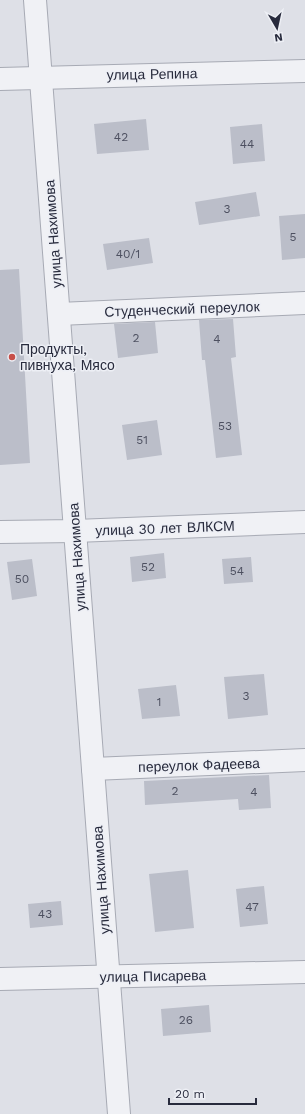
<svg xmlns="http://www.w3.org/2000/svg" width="305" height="1114" viewBox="0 0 305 1114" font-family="'Work Sans',sans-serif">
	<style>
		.building { fill: #bbbec9 }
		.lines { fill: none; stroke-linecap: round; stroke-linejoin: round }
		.minor-casing { stroke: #a7aab4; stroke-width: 24 }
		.tertiary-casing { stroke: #a7aab4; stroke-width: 24 }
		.minor { stroke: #f0f1f5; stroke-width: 22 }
		.tertiary { stroke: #f0f1f5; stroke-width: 22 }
		.poi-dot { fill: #c74e48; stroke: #edeff5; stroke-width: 1.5 }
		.labels { text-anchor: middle; stroke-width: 3; stroke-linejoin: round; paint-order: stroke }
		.number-label { font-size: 12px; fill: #4d5060 }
		.street-label { font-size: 14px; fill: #282b3d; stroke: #edeff5 }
		.poi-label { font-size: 14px; fill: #282b3d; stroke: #edeff5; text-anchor: start }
	</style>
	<rect width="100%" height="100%" fill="#dee0e7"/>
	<!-- building -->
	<path class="building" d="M146,119L149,150L97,154L94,124Z
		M262,124L265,161L233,164L230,127Z
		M256,192L260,216L199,225L195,202Z
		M305,214V258L282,260L279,216Z
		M149,238L153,263L107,270L103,244Z
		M19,269L30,463L0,465V270Z
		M233,319L236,357L231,358L242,455L216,458L205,360H202L199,320Z
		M155,322L158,353L118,358L114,324Z
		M157,420L162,455L127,460L122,425Z
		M164,553L166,578L132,582L130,557Z
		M251,557L253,582L224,584L222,559Z
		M32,559L37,596L12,600L7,562Z
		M264,674L268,715L228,719L224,677Z
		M176,685L180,716L142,719L138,689Z
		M269,775L271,808L239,810L238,799L145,805L144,781Z
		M188,870L194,928L155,932L149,874Z
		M264,886L268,924L240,927L236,889Z
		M61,901L63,925L30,928L28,904Z
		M209,1005L211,1032L163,1036L161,1009Z"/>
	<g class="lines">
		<defs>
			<path id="minor" d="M0,79L305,71
				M59,314L305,303
				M0,532L75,531L305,522
				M93,769L305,760
				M0,979L305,972"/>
			<path id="tertiary" d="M35,0L119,1114"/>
		</defs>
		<!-- minor casing -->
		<use href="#minor" class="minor-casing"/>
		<!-- tertiary casing -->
		<use href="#tertiary" class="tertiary-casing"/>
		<!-- minor -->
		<use href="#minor" class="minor"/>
		<!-- tertiary -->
		<use href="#tertiary" class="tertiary"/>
	</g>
	<!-- markers -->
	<circle class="poi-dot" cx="12" cy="357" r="4"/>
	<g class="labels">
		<!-- number labels -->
		<g class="number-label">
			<text x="121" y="141">42</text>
			<text x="247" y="148">44</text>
			<text x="227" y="213">3</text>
			<text x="293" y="241">5</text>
			<text x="128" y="258">40/1</text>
			<text x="136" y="342">2</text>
			<text x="217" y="343">4</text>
			<text x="225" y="430">53</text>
			<text x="142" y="444">51</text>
			<text x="148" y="571">52</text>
			<text x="237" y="575">54</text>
			<text x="22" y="583">50</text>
			<text x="246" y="700">3</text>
			<text x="159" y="706">1</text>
			<text x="175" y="795">2</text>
			<text x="254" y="796">4</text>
			<text x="252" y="911">47</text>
			<text x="45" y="918">43</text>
			<text x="186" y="1024">26</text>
		</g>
		<!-- street labels -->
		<g class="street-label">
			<text transform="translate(152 74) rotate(-1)" y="5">улица Репина</text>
			<text transform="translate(53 234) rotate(-94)" y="5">улица Нахимова</text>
			<text transform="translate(182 309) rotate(-2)" y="5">Студенческий переулок</text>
			<text transform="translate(165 528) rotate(-2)" y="5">улица 30 лет ВЛКСМ</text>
			<text transform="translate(77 557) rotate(-94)" y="5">улица Нахимова</text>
			<text transform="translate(199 765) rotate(-2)" y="5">переулок Фадеева</text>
			<text transform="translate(101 880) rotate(-94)" y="5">улица Нахимова</text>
			<text transform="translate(153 976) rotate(-1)" y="5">улица Писарева</text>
		</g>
		<!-- poi labels -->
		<g class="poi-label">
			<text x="20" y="354">Продукты,<tspan x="20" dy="16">пивнуха, Мясо</tspan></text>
		</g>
	</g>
	<!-- north arrow -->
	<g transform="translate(277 28) rotate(171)" stroke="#edeff5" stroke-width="3" paint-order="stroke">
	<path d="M0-3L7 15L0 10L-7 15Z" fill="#282b3d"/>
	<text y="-6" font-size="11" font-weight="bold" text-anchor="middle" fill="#282b3d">N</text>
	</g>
	<!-- scale -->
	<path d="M169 1098v6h87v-6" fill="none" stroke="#282b3d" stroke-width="2"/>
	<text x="175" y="1098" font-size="12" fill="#282b3d" stroke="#edeff5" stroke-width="3" paint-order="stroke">20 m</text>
</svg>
